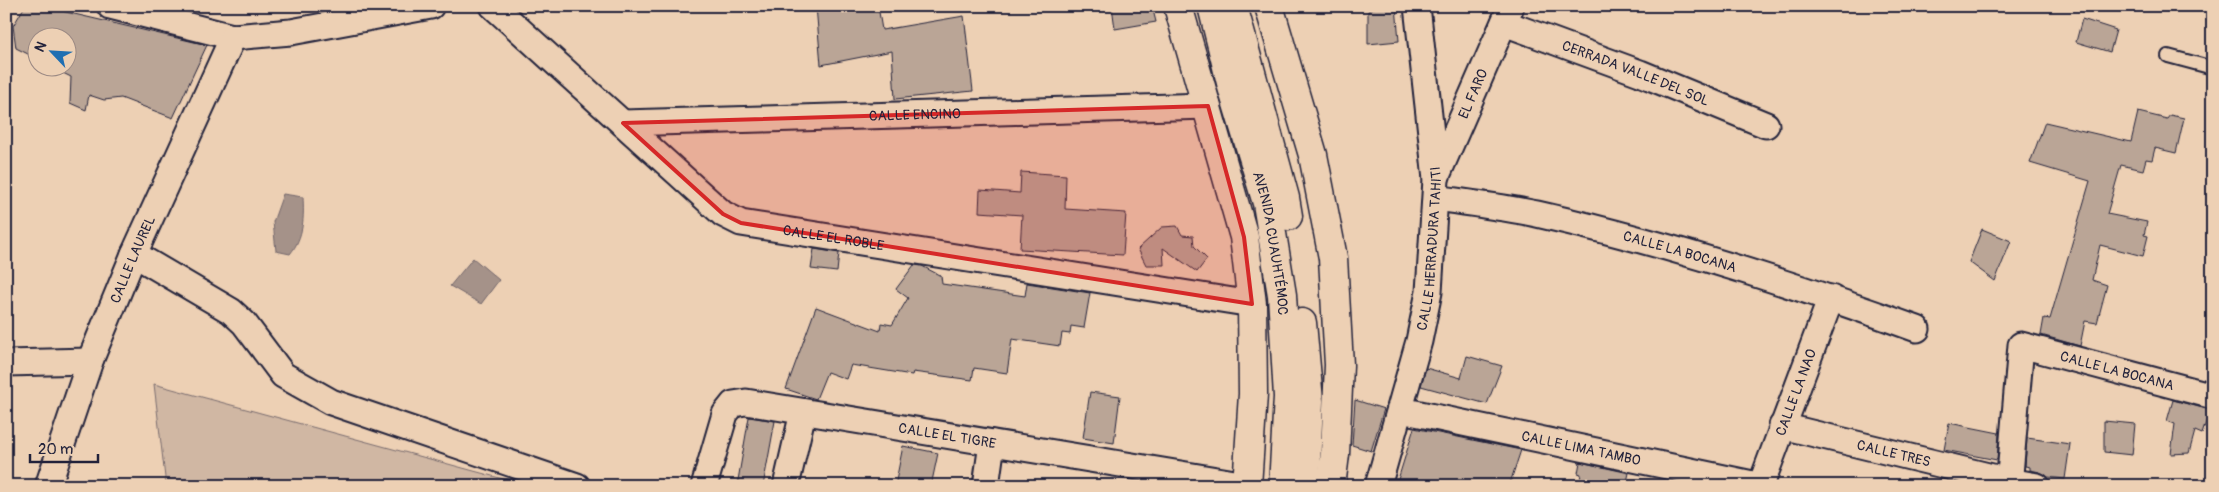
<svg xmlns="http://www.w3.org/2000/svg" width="2219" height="492" viewBox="0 0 2219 492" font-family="Pangolin,sans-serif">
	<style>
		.green { fill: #d0b7a3; stroke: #796c6f }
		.water { fill: #a59289; stroke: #71656a }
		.building { fill: #baa596; stroke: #22223b }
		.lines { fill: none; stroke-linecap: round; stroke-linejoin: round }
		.service-casing { stroke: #22223b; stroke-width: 16 }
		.minor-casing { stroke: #22223b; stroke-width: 29 }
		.tertiary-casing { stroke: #22223b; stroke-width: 31 }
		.primary-casing { stroke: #22223b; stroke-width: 31 }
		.service { stroke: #edd0b4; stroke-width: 12 }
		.minor { stroke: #edd0b4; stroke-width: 25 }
		.tertiary { stroke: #edd0b4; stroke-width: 28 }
		.primary { stroke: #edd0b4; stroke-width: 28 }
		.marked { fill: #d62828; fill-opacity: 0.2; stroke: #d62828; stroke-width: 4; stroke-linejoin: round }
		.labels { text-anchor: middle; stroke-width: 4; stroke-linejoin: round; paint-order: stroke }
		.street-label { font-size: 14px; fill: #22223b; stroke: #edd0b4 }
	</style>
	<rect width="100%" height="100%" fill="#edd0b4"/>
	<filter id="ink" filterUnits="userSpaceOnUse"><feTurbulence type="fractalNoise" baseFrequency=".02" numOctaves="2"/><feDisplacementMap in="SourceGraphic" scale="10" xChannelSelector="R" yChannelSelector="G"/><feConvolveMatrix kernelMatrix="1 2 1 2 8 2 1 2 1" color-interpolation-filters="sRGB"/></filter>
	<g filter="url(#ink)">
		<!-- green -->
		<path class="green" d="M154,384L529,486H166Z"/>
		<!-- water -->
		<path class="water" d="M283,194L303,197C304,217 304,237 290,254L276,251L273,222Z
			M473,258L499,280L481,304L450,286Z"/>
		<!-- building -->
		<path class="building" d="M25,6H40L207,45L173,118L121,98L104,100L89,95L86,110L70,103L71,77L53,68H68V38H38V59L16,48L13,26Z
			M816,6H878L882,30L964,16L973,91L895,99L892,51L821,65Z
			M1112,6H1152L1156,22L1115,29Z
			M1378,6H1396L1399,41L1368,44V11Z
			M2082,19L2116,30L2110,52L2076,42Z
			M2138,112L2167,119L2170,115L2184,118L2176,153L2155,148L2152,160L2146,159L2143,170L2121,165L2107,214L2147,222L2144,235L2148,236L2143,256L2100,245L2092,280L2107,285L2097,323L2085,321L2080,346L2041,335L2044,318L2050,319L2090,181L2030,163L2045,122L2131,142Z
			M1021,172L1066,175L1065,209L1126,213L1123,255L1020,249L1022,215L979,212L980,190L1020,193Z
			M1177,226L1182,235L1193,236L1194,246L1207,259L1197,272L1163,248L1164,265H1146L1138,249L1162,227Z
			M1982,229L2011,241L1995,281L1969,262Z
			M814,249L839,253L837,272L811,269Z
			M914,265L922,266L941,276L942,284L1025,296L1027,283L1090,293L1084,328L1071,326L1070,334L1062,333L1060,346L1012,339L1007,373L974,368L972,380L913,372L912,375L851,365L846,379L827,372L816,399L786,389L816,307L880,331L881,323L892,325L908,298L896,289Z
			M1467,356L1502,366L1487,404L1421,386L1426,368L1461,378Z
			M1090,392L1120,396L1114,443L1083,438Z
			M1355,400L1384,409L1371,451L1352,445Z
			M2173,400L2210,410L2202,434L2195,431L2189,453L2171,454L2175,424L2167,421Z
			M749,417L775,421L763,486H737Z
			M2104,421L2135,424L2132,455L2104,452Z
			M1949,423L1999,433L1997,460L1944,450Z
			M1414,428L1521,450L1509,486H1396Z
			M2027,438L2070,444L2065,479L2048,477L2040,472L2030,470V467L2025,466Z
			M903,446L938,453L931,486H895Z
			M1580,462L1629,473L1626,486H1579L1581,474L1578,473Z"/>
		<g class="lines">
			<defs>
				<path id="service" d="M2168,56L2213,68"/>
				<g id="minor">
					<path d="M110,6L233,37L291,32L431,6"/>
					<path id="s1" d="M493,6L723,214L741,223L1252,304"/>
					<path id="s2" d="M1504,23L1640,73L1766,125"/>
					<path id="s3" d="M623,123L1208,106"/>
					<path id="s4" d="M1436,178L1511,6"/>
					<path id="s5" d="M1436,198C1469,203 1504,207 1537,214C1666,243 1793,284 1917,329"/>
					<path d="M134,254L231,311L244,323L283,375L331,402L577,486"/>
					<path d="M6,363L90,361"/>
					<path id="s6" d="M1401,410L1762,486"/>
					<path id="s7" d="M1782,426L2009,481L2037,486"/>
					<path id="s8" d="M1761,485L1831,298"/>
					<path id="s9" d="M48,486L90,361L134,254L233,37"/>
					<path id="s10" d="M704,486L725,414L733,404L746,402L1247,485"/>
					<path d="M786,486L803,412"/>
					<path d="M986,486L992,443"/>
					<path id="s11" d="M1378,486L1419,341L1429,292L1436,179L1417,6"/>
					<path id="s12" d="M2009,486L2021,345L2213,396"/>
				</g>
				<path id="tertiary" d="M1178,6L1244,237L1252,304L1253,394L1247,486
					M1269,6L1313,155L1333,258L1339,365L1335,454L1331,486"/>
				<g id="primary">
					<path id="s13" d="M1212,6L1232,87L1267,203L1282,295L1288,397L1283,486"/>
					<path d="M1233,6L1285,198L1288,216"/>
					<path d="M1302,323L1309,401L1305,486"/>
				</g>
			</defs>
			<!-- service casing -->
			<use href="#service" class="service-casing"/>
			<!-- minor casing -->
			<use href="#minor" class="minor-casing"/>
			<!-- tertiary casing -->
			<use href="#tertiary" class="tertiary-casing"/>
			<!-- primary casing -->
			<use href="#primary" class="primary-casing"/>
			<!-- service -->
			<use href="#service" class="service"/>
			<!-- minor -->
			<use href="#minor" class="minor"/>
			<!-- tertiary -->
			<use href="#tertiary" class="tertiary"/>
			<!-- primary -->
			<use href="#primary" class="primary"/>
		</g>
	</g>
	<!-- marked area -->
	<path class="marked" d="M1208,106L1244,237L1252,304L741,223L723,214L623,123Z"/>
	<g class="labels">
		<!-- street labels -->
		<g class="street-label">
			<text dy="5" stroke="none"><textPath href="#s2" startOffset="141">CERRADA VALLE DEL SOL</textPath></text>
			<text dy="5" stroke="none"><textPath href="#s4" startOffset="92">EL FARO</textPath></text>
			<text dy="5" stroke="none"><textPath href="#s3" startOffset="292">CALLE ENCINO</textPath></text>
			<text dy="5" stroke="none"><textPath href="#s1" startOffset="424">CALLE EL ROBLE</textPath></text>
			<text dy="5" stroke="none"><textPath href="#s13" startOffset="245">AVENIDA CUAUHTÉMOC</textPath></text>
			<text dy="5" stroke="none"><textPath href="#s11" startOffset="244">CALLE HERRADURA TAHITI</textPath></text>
			<text dy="5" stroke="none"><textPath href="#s5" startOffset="250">CALLE LA BOCANA</textPath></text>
			<text dy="5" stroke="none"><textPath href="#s9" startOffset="242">CALLE LAUREL</textPath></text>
			<text dy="5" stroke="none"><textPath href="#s12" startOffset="241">CALLE LA BOCANA</textPath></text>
			<text dy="5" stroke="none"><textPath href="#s8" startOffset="99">CALLE LA NAO</textPath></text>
			<text dy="5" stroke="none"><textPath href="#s10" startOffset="305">CALLE EL TIGRE</textPath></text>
			<text dy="5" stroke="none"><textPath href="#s6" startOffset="184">CALLE LIMA TAMBO</textPath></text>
			<text dy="5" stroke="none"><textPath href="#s7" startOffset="115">CALLE TRES</textPath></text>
		</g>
	</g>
	<!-- margin -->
	<rect width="2219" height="492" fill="none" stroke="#edd0b4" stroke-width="25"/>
	<rect x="12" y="12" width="2194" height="467" fill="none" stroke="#22223b" stroke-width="2" filter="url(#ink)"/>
	<!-- north arrow -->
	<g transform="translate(52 52) rotate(295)"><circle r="24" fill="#edd0b4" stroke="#9c8a84"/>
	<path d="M0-4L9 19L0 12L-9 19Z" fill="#1f6fb2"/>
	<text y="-8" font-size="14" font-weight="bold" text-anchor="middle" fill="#22223b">N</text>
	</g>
	<!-- scale -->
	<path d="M30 454v8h68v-8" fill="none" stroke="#22223b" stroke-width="2.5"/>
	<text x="38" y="454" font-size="15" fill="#22223b" stroke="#edd0b4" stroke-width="4" paint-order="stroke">20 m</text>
</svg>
